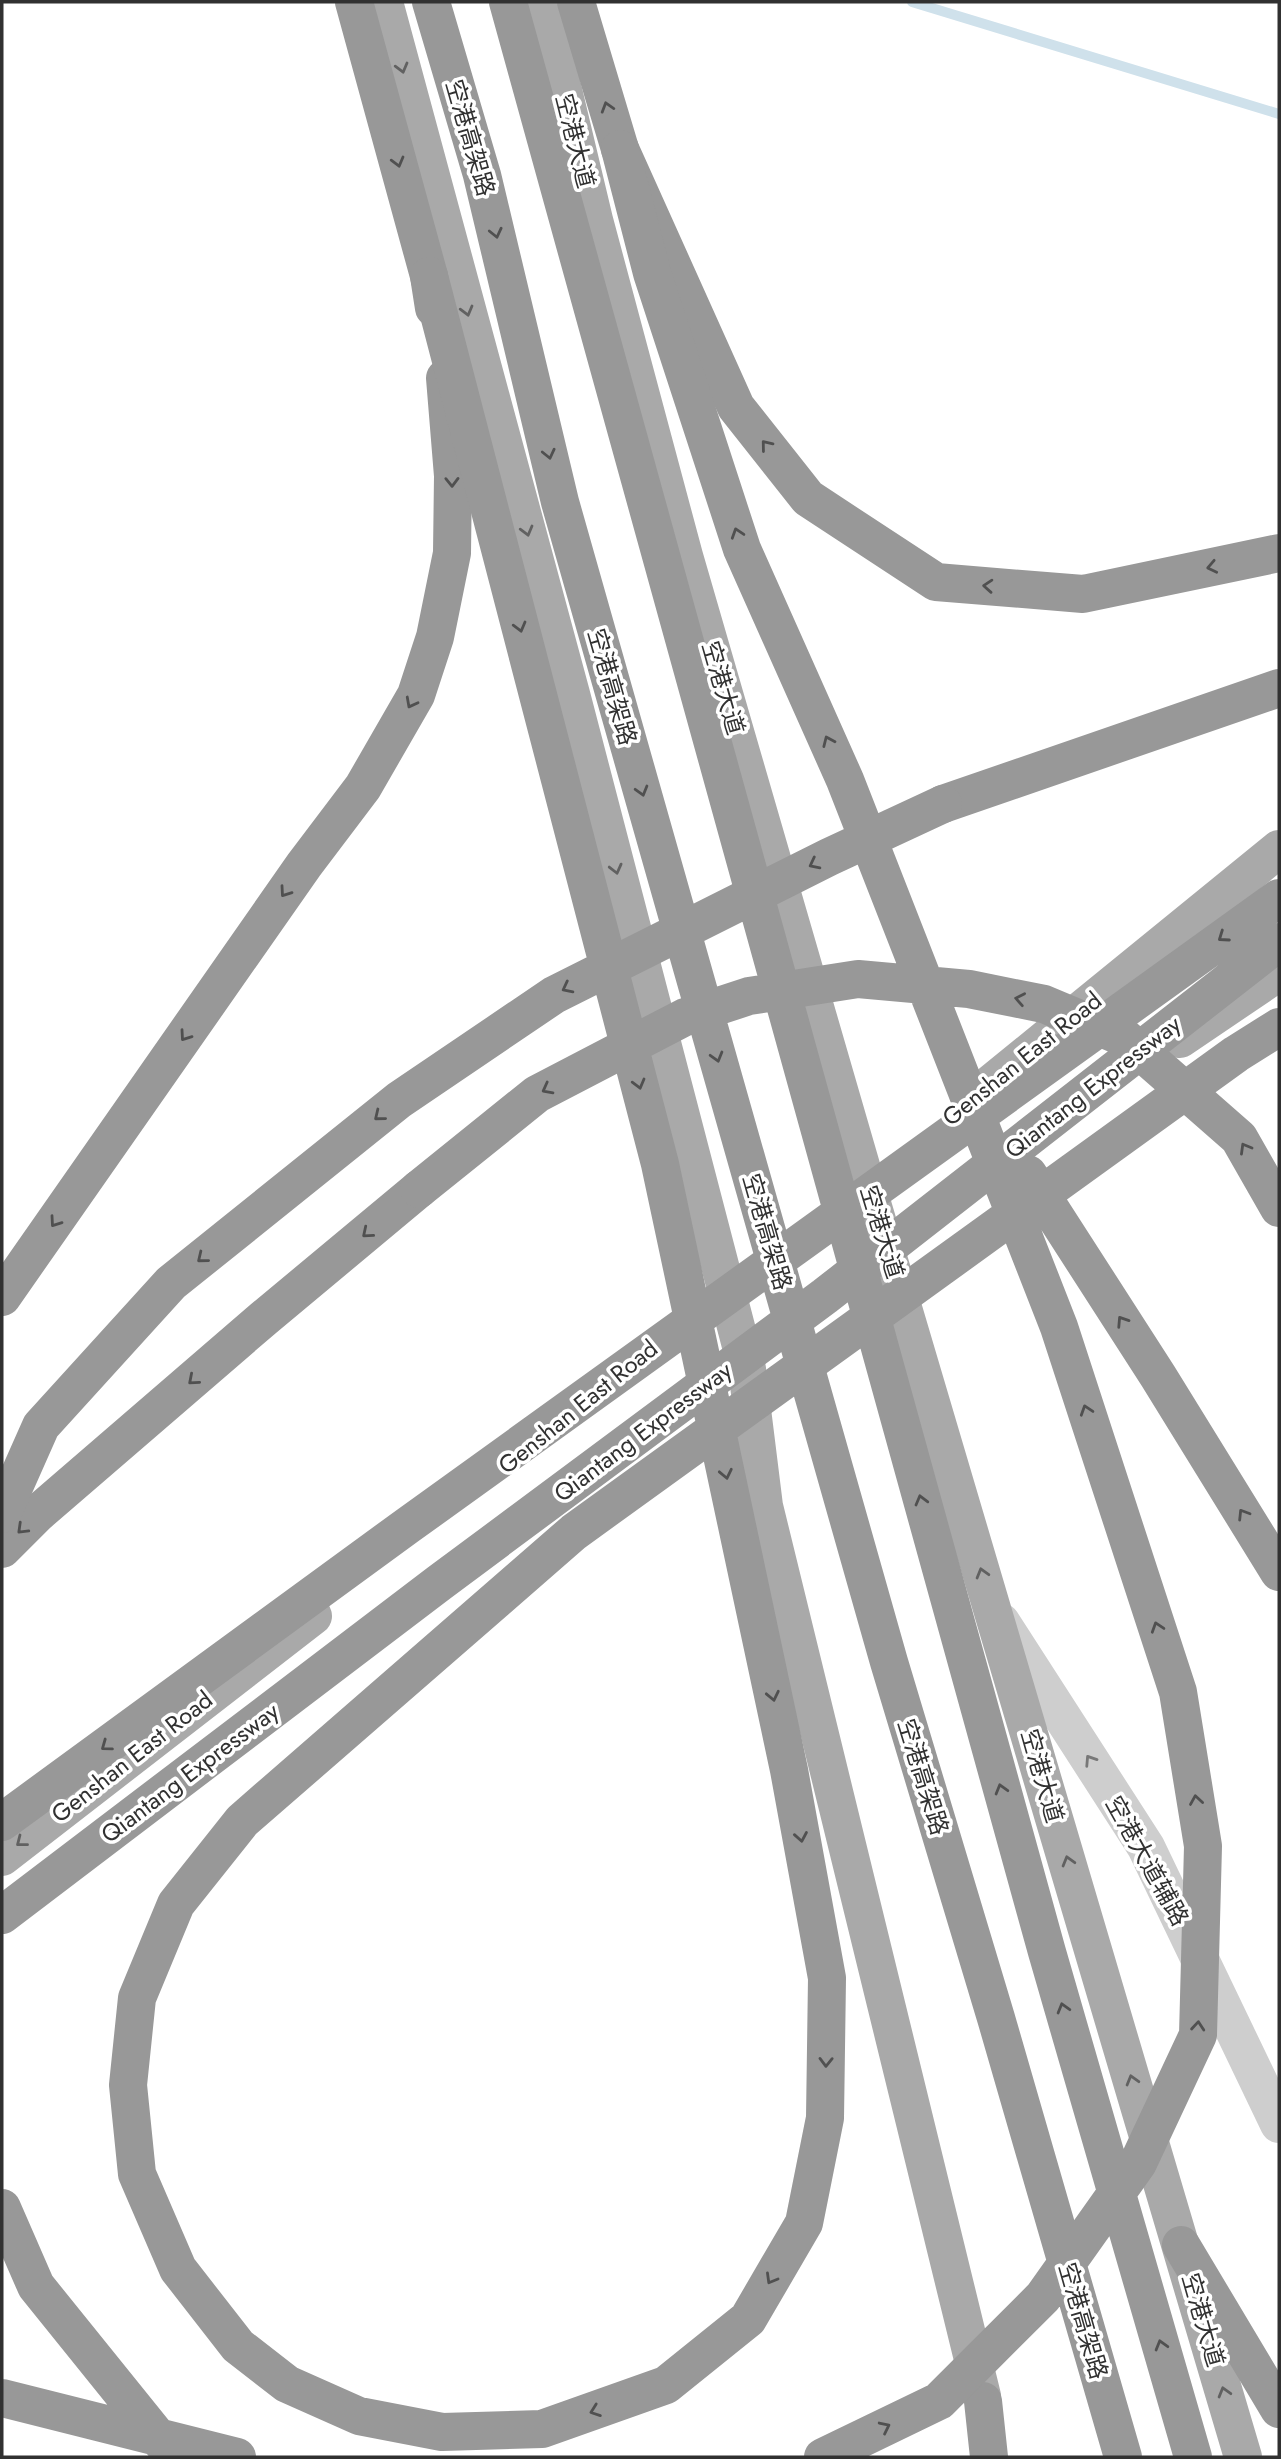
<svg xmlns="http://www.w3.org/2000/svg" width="1281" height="2459" viewBox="0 0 1281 2459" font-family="Jost,'Noto Sans SC',sans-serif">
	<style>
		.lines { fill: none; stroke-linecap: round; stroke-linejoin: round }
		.stream { stroke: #cfe1eb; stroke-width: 10 }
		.minor { stroke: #cecece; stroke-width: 38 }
		.major { stroke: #a9a9a9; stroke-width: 38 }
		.highway { stroke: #989898; stroke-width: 38 }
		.highway-bridge { stroke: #989898; stroke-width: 38 }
		.oneway { stroke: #616161 }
		.oneway2 { stroke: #505050 }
		.oneway3 { stroke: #787878 }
		.labels { text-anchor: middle; stroke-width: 7; stroke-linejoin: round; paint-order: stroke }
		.street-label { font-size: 24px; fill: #313131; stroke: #fff }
	</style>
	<rect width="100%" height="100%" fill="#fff"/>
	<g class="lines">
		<!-- stream -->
		<path class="stream" d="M912,2L1279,114"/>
		<!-- minor -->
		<path class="minor" d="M1001,1622L1146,1847L1279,2124"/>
		<!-- major -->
		<path class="major" d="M384,2L571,694L747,1369L764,1506L982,2396
			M542,2L594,220L684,556L866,1183L1243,2457
			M1180,1039L1279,972
			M983,1090L1279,849
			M2,1857L313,1616"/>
		<!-- highway -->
		<path class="highway" d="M354,2L429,276L434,308
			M576,2L620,149L736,407L808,498L936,582L1083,594L1279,553
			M943,804L1279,688
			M2,1297L304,865L363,787L416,695L435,637L452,553L453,476L445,378
			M2,1549L37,1514L263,1319L419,1189
			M2,2208L36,2286L165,2446L183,2457
			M1181,2245L1279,2409
			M2,2398L237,2457
			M983,2401L989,2457"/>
		<!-- highway-bridge -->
		<path class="highway-bridge" d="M431,2L482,175L560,502L889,1662L996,2018L1123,2457
			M508,2L1047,1952L1193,2457
			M620,149L652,273L742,549L845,780L1059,1327L1178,1692L1203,1846L1198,2035L1138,2163L1043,2297L939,2401L823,2457
			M429,276L660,1164L789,1770L827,1978L825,2118L804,2223L748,2319L666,2385L542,2429L442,2432L359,2416L287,2384L238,2346L178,2269L137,2174L128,2085L137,1998L176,1904L242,1821L574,1532L1236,1054L1279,1027
			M1028,1174L1158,1376L1279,1572
			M419,1189L537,1094L685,1017L749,996L858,979L969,989L1044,1004L1125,1038L1239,1138L1279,1208
			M2,1514L41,1426L171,1283L399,1100L554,995L829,857L943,804
			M2,1822L407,1526L1279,898
			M2,1915L439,1583L825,1296L1279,942"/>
	</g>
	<!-- one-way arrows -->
	<defs><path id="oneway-chevron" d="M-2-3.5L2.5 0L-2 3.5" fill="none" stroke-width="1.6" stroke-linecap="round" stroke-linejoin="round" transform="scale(1.75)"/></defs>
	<g class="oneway">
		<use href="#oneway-chevron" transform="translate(402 68) rotate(75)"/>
		<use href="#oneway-chevron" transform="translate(467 311) rotate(75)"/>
		<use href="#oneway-chevron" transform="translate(527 531) rotate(75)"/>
		<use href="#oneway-chevron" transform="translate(616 869) rotate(76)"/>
		<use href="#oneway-chevron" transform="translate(982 1573) rotate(-106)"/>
		<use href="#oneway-chevron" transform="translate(21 1842) rotate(142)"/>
		<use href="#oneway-chevron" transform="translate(1068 1861) rotate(-106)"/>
		<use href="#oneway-chevron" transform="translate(1132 2080) rotate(-106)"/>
		<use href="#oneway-chevron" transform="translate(1224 2392) rotate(-106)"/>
	</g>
	<g class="oneway2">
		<use href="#oneway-chevron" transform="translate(607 107) rotate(-107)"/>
		<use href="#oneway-chevron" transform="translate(398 162) rotate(75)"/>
		<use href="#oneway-chevron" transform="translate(496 233) rotate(77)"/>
		<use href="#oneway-chevron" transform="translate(766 445) rotate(-129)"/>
		<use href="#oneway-chevron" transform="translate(549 454) rotate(77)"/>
		<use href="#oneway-chevron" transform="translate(452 482) rotate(89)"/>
		<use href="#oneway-chevron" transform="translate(737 533) rotate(-108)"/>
		<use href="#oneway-chevron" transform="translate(1212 567) rotate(168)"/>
		<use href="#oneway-chevron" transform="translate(988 586) rotate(-176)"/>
		<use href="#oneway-chevron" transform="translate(520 627) rotate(75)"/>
		<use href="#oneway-chevron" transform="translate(411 703) rotate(118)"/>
		<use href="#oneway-chevron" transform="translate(828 741) rotate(-114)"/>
		<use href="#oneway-chevron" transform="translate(642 791) rotate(74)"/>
		<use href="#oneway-chevron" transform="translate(814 864) rotate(153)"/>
		<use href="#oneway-chevron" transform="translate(285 892) rotate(125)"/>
		<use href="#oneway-chevron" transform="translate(1223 937) rotate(145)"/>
		<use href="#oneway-chevron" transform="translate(567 988) rotate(153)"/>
		<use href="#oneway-chevron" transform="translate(1020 999) rotate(-169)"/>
		<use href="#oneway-chevron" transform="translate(185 1036) rotate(125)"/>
		<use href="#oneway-chevron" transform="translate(717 1057) rotate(74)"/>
		<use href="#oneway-chevron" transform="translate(639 1084) rotate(75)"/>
		<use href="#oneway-chevron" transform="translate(547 1089) rotate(152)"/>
		<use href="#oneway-chevron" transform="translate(379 1116) rotate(141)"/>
		<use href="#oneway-chevron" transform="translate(1245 1148) rotate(-120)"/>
		<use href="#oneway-chevron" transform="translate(55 1222) rotate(125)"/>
		<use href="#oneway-chevron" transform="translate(367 1233) rotate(140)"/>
		<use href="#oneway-chevron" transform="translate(202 1258) rotate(141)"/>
		<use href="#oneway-chevron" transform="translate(1122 1321) rotate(-123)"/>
		<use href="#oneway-chevron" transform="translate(193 1380) rotate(139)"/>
		<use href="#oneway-chevron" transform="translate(1086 1410) rotate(-108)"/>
		<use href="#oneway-chevron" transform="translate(726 1474) rotate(78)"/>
		<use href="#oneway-chevron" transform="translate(921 1500) rotate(-105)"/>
		<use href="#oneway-chevron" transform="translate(1243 1514) rotate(-122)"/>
		<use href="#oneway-chevron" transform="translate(22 1529) rotate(136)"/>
		<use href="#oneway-chevron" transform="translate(1157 1627) rotate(-108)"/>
		<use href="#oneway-chevron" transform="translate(773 1696) rotate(78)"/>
		<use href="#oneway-chevron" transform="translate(106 1746) rotate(144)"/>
		<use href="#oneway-chevron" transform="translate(1001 1789) rotate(-106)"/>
		<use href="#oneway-chevron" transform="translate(1196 1800) rotate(-99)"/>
		<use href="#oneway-chevron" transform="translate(801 1837) rotate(80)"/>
		<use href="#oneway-chevron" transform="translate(1063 2008) rotate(-106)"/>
		<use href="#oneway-chevron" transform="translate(1198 2026) rotate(-85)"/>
		<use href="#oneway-chevron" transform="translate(826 2062) rotate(91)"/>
		<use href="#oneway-chevron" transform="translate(771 2279) rotate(120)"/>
		<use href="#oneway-chevron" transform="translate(1161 2345) rotate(-106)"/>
		<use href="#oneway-chevron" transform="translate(595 2411) rotate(160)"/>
		<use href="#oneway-chevron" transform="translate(885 2427) rotate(-26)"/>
	</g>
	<use class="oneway3" href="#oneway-chevron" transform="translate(1090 1760) rotate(-123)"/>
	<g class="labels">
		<!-- street labels -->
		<g class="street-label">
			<text transform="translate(470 138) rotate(74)" y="8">空港高架路</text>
			<text transform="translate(575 141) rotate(76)" y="8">空港大道</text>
			<text transform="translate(612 687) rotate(74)" y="8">空港高架路</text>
			<text transform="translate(723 688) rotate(74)" y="8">空港大道</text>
			<text transform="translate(1022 1059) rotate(-39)" y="8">Genshan East Road</text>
			<text transform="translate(1093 1087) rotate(-38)" y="8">Qiantang Expressway</text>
			<text transform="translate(767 1232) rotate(74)" y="8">空港高架路</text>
			<text transform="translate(882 1232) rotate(73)" y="8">空港大道</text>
			<text transform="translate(578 1407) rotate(-39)" y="8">Genshan East Road</text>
			<text transform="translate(643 1432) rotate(-37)" y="8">Qiantang Expressway</text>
			<text transform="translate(132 1757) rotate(-38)" y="8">Genshan East Road</text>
			<text transform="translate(190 1773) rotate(-37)" y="8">Qiantang Expressway</text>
			<text transform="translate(1042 1776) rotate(74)" y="8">空港大道</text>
			<text transform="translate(923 1777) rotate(73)" y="8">空港高架路</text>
			<text transform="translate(1147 1861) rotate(61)" y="8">空港大道辅路</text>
			<text transform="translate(1203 2320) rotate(74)" y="8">空港大道</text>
			<text transform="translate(1083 2321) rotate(74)" y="8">空港高架路</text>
		</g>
	</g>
	<!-- border -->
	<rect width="1281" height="2459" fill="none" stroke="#313131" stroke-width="7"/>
</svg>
